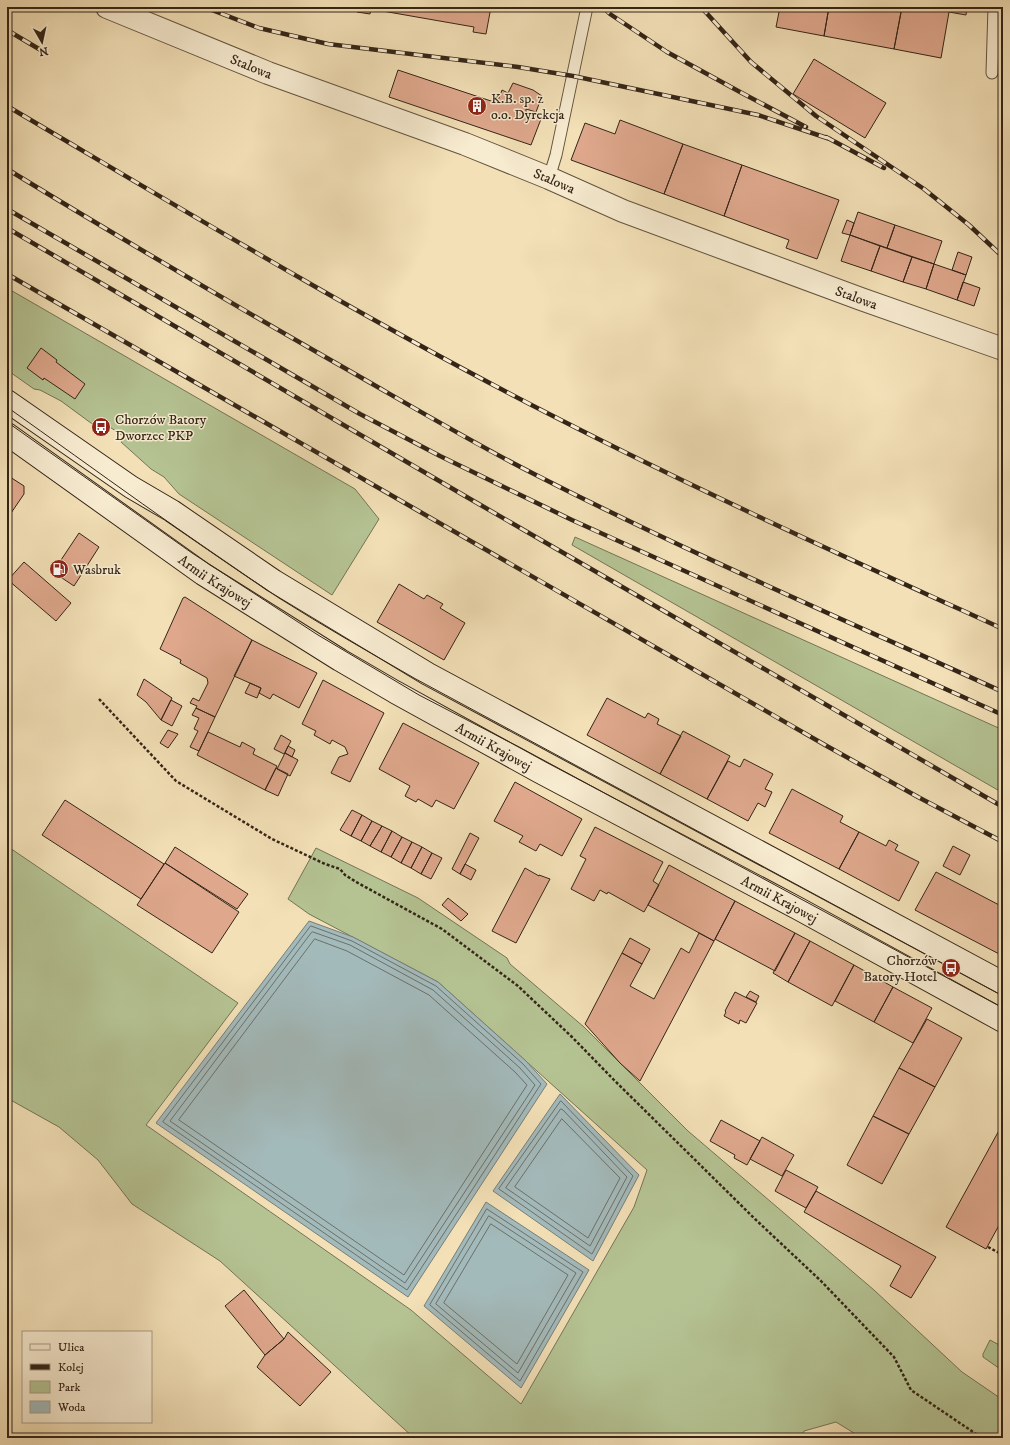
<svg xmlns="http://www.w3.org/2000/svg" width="1010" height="1445" viewBox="0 0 1010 1445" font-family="'IM FELL DW Pica',serif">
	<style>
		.green { fill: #b5c393; stroke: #747455 }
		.water { fill: #a3babb; stroke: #777e79 }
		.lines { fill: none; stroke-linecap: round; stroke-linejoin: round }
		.shore { stroke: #6c7069; stroke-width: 1 }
		.building { fill: #dfa88d; stroke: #342517 }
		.lane-casing { stroke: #64543f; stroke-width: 13 }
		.street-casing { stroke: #64543f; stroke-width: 24 }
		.secondary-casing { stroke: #342517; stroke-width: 24 }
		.path { stroke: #342517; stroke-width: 2.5; stroke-dasharray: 3 2; stroke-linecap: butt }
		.lane { stroke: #f7ebd0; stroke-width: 11 }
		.street { stroke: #f7ebd0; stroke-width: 22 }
		.secondary { stroke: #f7ebd0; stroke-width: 22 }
		.tram { stroke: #342517; stroke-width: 1 }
		.rail-casing { stroke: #342517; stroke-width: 4.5 }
		.rail { stroke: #f7ebd0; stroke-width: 3; stroke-dasharray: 9; stroke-linecap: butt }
		.labels { text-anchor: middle; stroke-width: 3; stroke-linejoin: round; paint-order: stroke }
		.street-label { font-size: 14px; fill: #342517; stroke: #f7ebd0 }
		.poi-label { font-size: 14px; fill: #342517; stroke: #f7ebd0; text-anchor: start }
	</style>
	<rect width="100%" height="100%" fill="#f3e0b7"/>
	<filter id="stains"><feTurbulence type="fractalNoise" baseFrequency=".005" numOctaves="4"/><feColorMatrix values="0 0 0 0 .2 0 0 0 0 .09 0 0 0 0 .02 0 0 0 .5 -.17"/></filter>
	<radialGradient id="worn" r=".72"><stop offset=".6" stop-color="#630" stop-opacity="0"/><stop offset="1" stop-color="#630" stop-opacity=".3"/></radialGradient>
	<!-- green -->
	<path class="green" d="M7,288L355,489L379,519L332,595L179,494L164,477L151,469L121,442L125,437L99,420L95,426L61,401L40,390L34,389L7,370Z
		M575,537L1003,730V793L572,545Z
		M7,846L238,1003L146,1125L411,1310L521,1404L634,1207L647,1170L438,982L309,914L288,899L316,848L418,898L507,958L510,964L584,1027L688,1131L874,1290L962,1372L1003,1400V1438H862L836,1422L804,1431L800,1438H414L220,1261L132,1204L98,1160L59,1127L7,1098Z
		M990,1340L1003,1347V1371L983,1357V1354Z"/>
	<!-- water -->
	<path class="water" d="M309,921L353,937L438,982L526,1061L547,1084L408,1297L156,1123Z
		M560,1094L639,1175L593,1261L493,1191Z
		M486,1202L589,1270L521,1388L424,1306Z"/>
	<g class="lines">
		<!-- shore -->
		<path class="shore" d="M311,926L352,941L436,986L523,1064L541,1084L407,1290L163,1122Z
			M313,932L350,945L433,990L520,1068L535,1085L405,1283L170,1121L311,933Z
			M315,939L347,951L429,995L515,1072L527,1085L404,1275L179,1120Z
			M561,1101L633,1176L592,1254L499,1189Z
			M561,1109L563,1110L627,1177L590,1246L506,1188Z
			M562,1119L620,1178L588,1238L515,1187Z
			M487,1209L583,1272L520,1381L430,1305Z
			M489,1216L576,1273L518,1373L436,1304Z
			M491,1224L568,1275L517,1364L444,1303Z"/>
	</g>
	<!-- building -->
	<path class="building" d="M295,7H319L318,11Z
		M357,7H491L486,34L473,32L474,27L371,9L370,14L357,12L358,7Z
		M780,7H829L824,36L776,27Z
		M829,7H902L894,49L824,36Z
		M902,7H967L966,15L949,12L941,58L894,49Z
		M814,59L886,103L865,138L793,94Z
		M398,70L497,103L502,90L508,93L513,83L533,90L542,96L536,112L526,109V111L527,114L541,119L531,145L389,97Z
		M620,120L683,144L664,194L571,160L585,123L615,134Z
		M683,144L742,165L724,216L664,194Z
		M742,165L839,200L817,259L786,248L789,240L724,216Z
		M858,212L895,225L887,248L850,235Z
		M847,220L854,223L850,235L842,233Z
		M895,225L942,241L934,264L887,248Z
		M850,235L880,246L871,271L841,261Z
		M880,246L912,257L903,282L871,271Z
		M958,252L972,257L966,275L952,270Z
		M912,257L934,264L926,289L903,282Z
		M934,264L966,275L957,300L926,289Z
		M963,282L980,288L974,306L957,300Z
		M41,348L57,360L56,362L85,384L75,399L44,378L43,380L27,368Z
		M7,475L24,486V494L7,519Z
		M79,533L99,547L74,586L53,572Z
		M24,562L71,603L56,621L8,580Z
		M399,584L424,599L427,595L443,604L440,608L465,623L444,660L377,622Z
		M185,597L252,640L215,717L196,708L197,706L190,703L193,698L199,701L208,683L207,678L180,663L181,660L160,649L183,598Z
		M252,640L317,673L299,708L273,694L270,699L259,693L261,688L234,676Z
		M144,679L172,698L161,720L146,702L137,695Z
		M323,680L384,713L350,782L331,773L339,757L348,754L345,747L332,740L330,744L314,735L316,731L302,724Z
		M250,683L261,688L257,698L245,693Z
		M607,698L645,718L648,713L659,719L657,724L681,736L660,774L587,735Z
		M171,700L182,706L172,726L161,720Z
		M196,708L215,717L199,751L190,747L198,731L194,729L199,718L192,715Z
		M403,723L479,763L454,809L436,800L432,807L418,799L416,802L405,796L410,786L379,769Z
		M168,730L178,734L168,748L160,743Z
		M683,731L730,756L707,799L660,774Z
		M208,732L240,747L242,742L255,749L253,754L277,766L265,790L197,755Z
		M281,735L291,741L284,754L274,749Z
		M288,746L295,750L292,757L285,753Z
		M285,753L298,760L290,776L277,769Z
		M744,759L773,774L765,789L772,792L765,807L758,803L748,821L707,799L728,761L740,767Z
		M276,768L288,774L278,796L265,790Z
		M515,782L582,819L562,856L540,844L536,851L519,842L523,836L494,821Z
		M792,789L843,816L840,822L859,832L839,869L769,833Z
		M65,800L164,864L141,899L42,835Z
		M352,810L362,815L351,836L340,830Z
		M362,815L372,821L361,841L351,836Z
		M372,821L382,826L370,846L361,841Z
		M382,826L392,831L381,852L370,846Z
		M595,827L663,862L653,881L659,885L644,912L608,892L607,894L600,890L594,901L571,889L586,859L580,856Z
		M392,831L402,837L391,857L381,852Z
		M859,832L886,846L889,840L898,845L895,850L919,862L899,901L839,869Z
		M470,833L479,838L460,874L452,869Z
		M402,837L412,842L401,863L391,857Z
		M412,842L422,847L411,868L401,863Z
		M953,846L970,855L960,875L943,866Z
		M175,847L248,894L237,909L165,863Z
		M422,847L432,853L421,874L411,868Z
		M432,853L442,858L431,879L421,874Z
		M165,863L239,912L212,953L137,905Z
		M465,864L476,870L471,880L460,874Z
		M669,865L735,901L714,941L648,905Z
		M525,868L539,876V875L550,879L516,943L492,931Z
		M936,872L1003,907V956L915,910Z
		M448,898L468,914L461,921L442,905Z
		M735,901L795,933L775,971L715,939Z
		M699,933L714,941L640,1081L620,1063L585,1024L622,953L642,964L630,986L654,999L681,948L689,953Z
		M795,933L810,941L788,982L773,973Z
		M630,938L650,949L642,964L622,953Z
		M810,941L854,965L832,1006L788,982Z
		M854,965L893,987L874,1022L835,1001Z
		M893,987L932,1008L913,1043L874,1022Z
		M750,991L759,996L756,1002L746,997Z
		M735,992L757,1003L746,1023L740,1020L739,1024L724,1016L726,1012L725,1011Z
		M927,1019L962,1038L935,1087L899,1068Z
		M899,1068L935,1087L909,1134L873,1116Z
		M873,1116L909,1134L882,1184L847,1165Z
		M721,1120L760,1141L747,1165L734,1158L735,1155L710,1141Z
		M1002,1125L1003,1218L986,1249L946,1227Z
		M762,1137L794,1155L782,1176L750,1159Z
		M786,1170L818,1187L806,1208L775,1191Z
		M816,1191L936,1257L911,1298L890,1286L901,1266L804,1212Z
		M244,1290L284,1339L265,1355L225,1306Z
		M288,1332L331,1372L300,1406L257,1367L265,1355L284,1339Z"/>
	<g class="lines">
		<defs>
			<path id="lane" d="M992,73L994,7
				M549,178L556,155L587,7"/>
			<g id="street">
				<path id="s1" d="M107,7L268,73L465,144L549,178L623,211L861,299L1003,349"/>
			</g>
			<g id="secondary">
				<path d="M7,401L131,487L172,511L274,581L428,674L1003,983"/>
				<path id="s2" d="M7,434L203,574L340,660L395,692L540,772L799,909L1003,1021"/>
			</g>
		</defs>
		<!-- lane casing -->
		<use href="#lane" class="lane-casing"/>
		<!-- street casing -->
		<use href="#street" class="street-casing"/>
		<!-- secondary casing -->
		<use href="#secondary" class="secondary-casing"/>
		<!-- path -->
		<path class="path" d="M99,699L176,781L272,839L325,864L340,869L345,875L358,883L442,929L518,986L572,1037L614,1080L755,1219L821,1281L894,1357L911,1390L982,1438
			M988,1247L1003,1255"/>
		<!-- lane -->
		<use href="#lane" class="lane"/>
		<!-- street -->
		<use href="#street" class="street"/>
		<!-- secondary -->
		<use href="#secondary" class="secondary"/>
		<!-- tram -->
		<path class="tram" d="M7,407C97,471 187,537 279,598C323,626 369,652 414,678L1003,996
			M7,422L192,553L318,635L419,695L521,748L1003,1008"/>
		<defs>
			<path id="rail" d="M204,7L259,28L328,44L518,67L573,76L758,115L830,139
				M603,7L610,14L667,52L740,92L806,127
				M701,7L751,62L816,116L924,189L969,225L1003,257
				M7,30L44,52
				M7,106C187,212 367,321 553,416C701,492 852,560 1003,629
				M826,137L884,168
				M7,169C115,235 224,299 334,362C401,400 467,440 536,475C689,553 847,621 1003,692
				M7,209L360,414L440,456L572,520L1003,715
				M7,228L465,496L1003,807
				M7,274L825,745L918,797L1003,842"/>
		</defs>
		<!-- rail casing -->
		<use href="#rail" class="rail-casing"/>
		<!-- rail -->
		<use href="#rail" class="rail"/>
	</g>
	<!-- icons -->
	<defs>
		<symbol id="building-disc" viewBox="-11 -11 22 22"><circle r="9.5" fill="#8f2418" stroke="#f7ebd0"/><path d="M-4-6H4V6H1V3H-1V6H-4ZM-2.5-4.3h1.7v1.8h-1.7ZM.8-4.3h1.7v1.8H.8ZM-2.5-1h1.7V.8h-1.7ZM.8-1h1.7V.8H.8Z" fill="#fff"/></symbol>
		<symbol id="bus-disc" viewBox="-11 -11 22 22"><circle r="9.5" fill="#8f2418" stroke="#f7ebd0"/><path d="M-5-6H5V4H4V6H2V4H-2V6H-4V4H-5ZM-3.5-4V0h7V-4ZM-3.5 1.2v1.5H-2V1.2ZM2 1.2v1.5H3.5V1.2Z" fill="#fff"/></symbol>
		<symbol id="fuel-disc" viewBox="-11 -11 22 22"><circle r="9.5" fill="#8f2418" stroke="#f7ebd0"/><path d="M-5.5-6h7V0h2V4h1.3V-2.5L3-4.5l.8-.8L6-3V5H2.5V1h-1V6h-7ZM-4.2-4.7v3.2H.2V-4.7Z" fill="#fff"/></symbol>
	</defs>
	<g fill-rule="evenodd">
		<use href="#building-disc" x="466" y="95" width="22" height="22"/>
		<use href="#bus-disc" x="90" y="416" width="22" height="22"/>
		<use href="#fuel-disc" x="48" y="558" width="22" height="22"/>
		<use href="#bus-disc" x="940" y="957" width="22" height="22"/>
	</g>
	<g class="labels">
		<!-- street labels -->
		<g class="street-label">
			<text dy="5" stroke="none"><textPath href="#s1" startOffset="156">Stalowa</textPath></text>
			<text dy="5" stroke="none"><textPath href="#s1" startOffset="480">Stalowa</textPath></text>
			<text dy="5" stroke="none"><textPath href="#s1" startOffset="804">Stalowa</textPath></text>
			<text dy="5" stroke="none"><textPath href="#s2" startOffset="255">Armii Krajowej</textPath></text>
			<text dy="5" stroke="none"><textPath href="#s2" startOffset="579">Armii Krajowej</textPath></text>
			<text dy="5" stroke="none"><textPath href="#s2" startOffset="903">Armii Krajowej</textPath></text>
		</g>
		<!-- poi labels -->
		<g class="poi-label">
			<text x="491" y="103">K.B. sp. z<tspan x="491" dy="16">o.o. Dyrekcja</tspan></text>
			<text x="115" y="424">Chorzów Batory<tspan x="115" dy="16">Dworzec PKP</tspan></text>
			<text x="73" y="574">Wasbruk</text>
			<text x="937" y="965" text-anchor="end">Chorzów<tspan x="937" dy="16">Batory Hotel</tspan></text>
		</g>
	</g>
	<!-- margin -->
	<rect width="1010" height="1445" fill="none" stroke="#f3e0b7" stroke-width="24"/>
	<rect x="8" y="8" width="994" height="1429" fill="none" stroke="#342517" stroke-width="2"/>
	<rect x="12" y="12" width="986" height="1421" fill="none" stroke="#342517"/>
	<!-- legend -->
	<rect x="22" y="1331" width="130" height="92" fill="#f7ebd0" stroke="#a99c86"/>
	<rect x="30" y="1344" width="20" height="6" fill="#f7ebd0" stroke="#a99c86"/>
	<text x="58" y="1351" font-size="12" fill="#342517">Ulica</text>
	<rect x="30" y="1364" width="20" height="6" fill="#342517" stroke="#a99c86"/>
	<text x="58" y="1371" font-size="12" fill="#342517">Kolej</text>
	<rect x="30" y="1381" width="20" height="12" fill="#b5c393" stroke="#a99c86"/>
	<text x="58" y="1391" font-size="12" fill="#342517">Park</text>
	<rect x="30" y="1401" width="20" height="12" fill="#a3babb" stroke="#a99c86"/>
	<text x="58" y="1411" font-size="12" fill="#342517">Woda</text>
	<!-- north arrow -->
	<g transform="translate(42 42) rotate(171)" stroke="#f7ebd0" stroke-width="3" paint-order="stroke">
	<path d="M0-3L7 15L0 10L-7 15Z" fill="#342517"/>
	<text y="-6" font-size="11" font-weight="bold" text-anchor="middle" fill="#342517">N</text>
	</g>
	<rect width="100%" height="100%" filter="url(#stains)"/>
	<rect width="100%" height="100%" fill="url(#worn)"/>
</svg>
